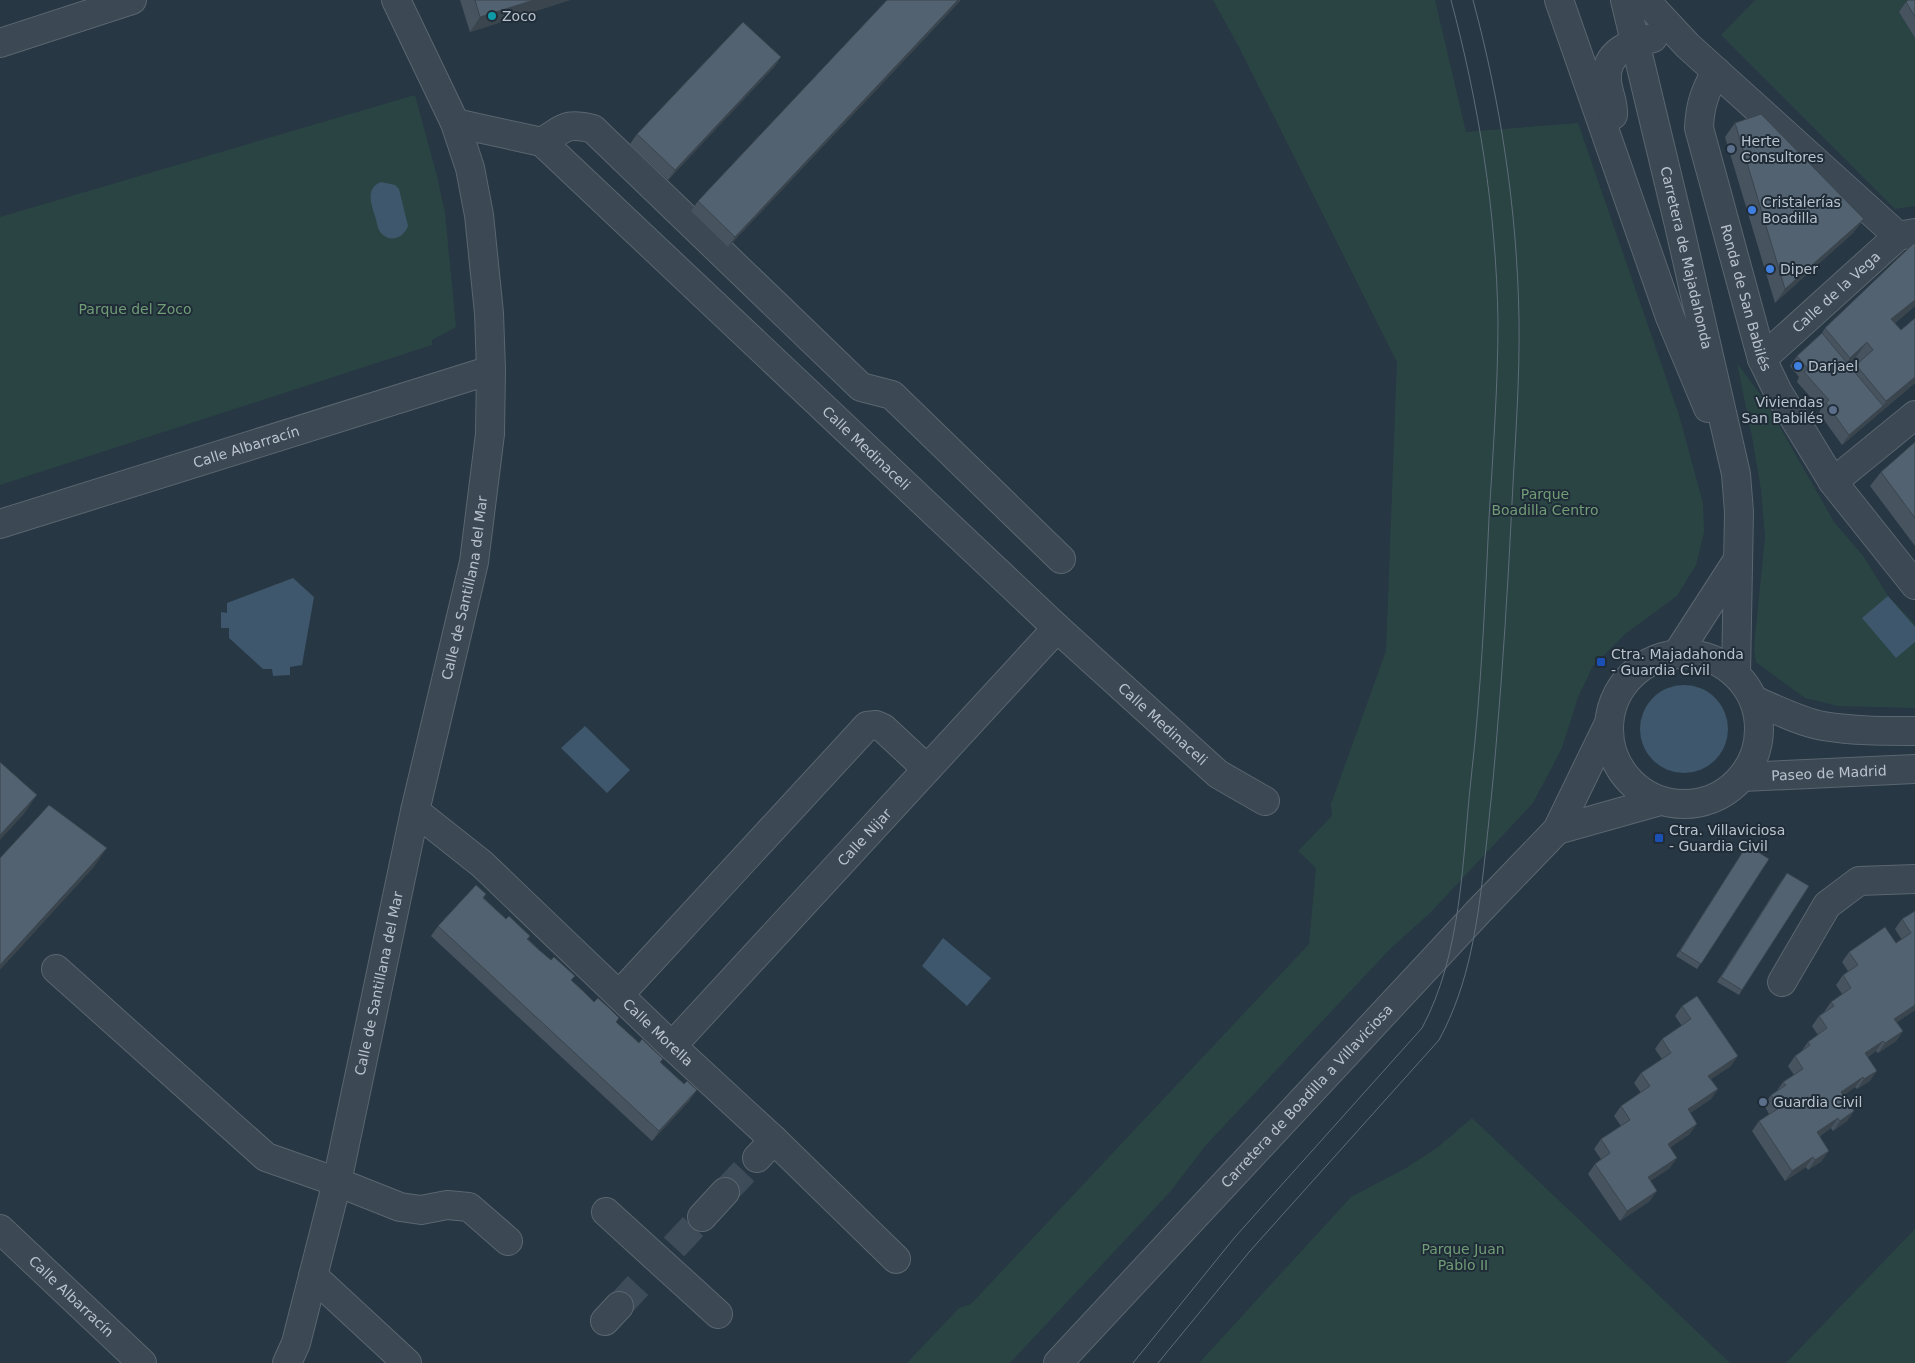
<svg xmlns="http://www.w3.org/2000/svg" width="1915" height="1363" viewBox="0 0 1915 1363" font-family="'DejaVu Sans',sans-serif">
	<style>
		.green { fill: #2a4444 }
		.water { fill: #3e576c }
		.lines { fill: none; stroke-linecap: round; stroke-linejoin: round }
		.minor-tunnel { stroke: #3d4c58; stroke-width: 28; stroke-dasharray: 28 14; stroke-linecap: butt }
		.minor-casing { stroke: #5a6670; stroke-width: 30 }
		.minor { stroke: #3c4853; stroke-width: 28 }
		.tram { stroke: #5e6d7a; stroke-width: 1 }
		.wall { fill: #475460; fill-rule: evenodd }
		.shaded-wall { fill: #3a454e }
		.building { fill: #536270; stroke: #3a454e }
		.culture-dot { fill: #0f9aa8; stroke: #202d38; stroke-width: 2 }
		.service-dot { fill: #5c6f8a; stroke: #202d38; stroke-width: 2 }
		.shop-dot { fill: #3f7fe0; stroke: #202d38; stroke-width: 2 }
		.transit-dot { fill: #1a4fb4; stroke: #202d38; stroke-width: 2 }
		.labels { text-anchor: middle; stroke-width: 4; stroke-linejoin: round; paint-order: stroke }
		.poi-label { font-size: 14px; fill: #b9c3cd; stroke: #202d38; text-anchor: start }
		.street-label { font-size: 14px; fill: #b9c3cd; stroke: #202d38 }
		.park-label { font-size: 14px; fill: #719d76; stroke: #202d38 }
	</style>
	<rect width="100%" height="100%" fill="#273743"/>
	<!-- green -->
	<path class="green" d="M1213,0H1435L1466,132L1578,123L1679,415L1703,503L1704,532L1696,565L1677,596L1625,634L1593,666L1578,697L1562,748L1533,803L1430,913L1390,949L1206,1145L1170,1192L1010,1363H907L959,1308L971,1304L1309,944L1316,868L1298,851L1332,816L1331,804L1386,651L1397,362L1241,51Z
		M1755,0H1911L1899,12L1915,38V206L1895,209L1721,35Z
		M415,95L437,176L445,213L456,327L432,340V345L0,485V217Z
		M1737,363L1765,401L1834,522L1864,557L1888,596L1915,624V708L1838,706L1805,698L1756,662L1754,648L1765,537L1761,490L1753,442Z
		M1472,1118L1730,1363H1199L1351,1197L1406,1168L1438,1147Z
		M1915,1229V1363H1786Z"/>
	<!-- water -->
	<path class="water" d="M381,182L395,185L399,189L408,226C404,237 391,244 381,233C378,230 377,224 376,219C372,206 364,189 381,182Z
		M293,578L314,597L302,665L290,667V675L273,676L272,669H263L229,638V628H221V612L227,613V603Z
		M1888,596L1915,627V642L1896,658L1862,618Z
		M1640 729a44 44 0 1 1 88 0a44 44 0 1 1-88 0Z
		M585,726L630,770L607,793L561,748Z
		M943,938L991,978L967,1006L922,966Z"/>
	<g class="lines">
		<!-- minor-tunnel -->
		<path class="minor-tunnel" d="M725,1192L757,1158
			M674,1247L702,1217
			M619,1306L646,1277"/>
		<defs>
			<g id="minor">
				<path d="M1559,0L1670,317L1708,408"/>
				<path id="s1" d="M1625,0L1679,225L1736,474L1739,512L1736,674"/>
				<path d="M1645,0L1688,46L1898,236"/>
				<path d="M0,43L132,0"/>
				<path id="s2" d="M1716,71C1705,92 1700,104 1699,128L1762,359L1778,392L1833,482L1915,585"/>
				<path d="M1613,115C1614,103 1608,93 1607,81C1604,52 1630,43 1653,38"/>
				<path id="s3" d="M455,123L542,142L1057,628L1218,774L1265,801"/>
				<path d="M542,142C564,128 566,122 593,129L861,387L892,395L1061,559"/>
				<path id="s4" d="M1762,359L1898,236L1915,233"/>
				<path d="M1833,482L1915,415"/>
				<path id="s5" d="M0,524L491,370"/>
				<circle cx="1684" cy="729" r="75"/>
				<path d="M1677,654L1737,561"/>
				<path d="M1754,700C1775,709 1801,722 1823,726C1853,731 1884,731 1915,731"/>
				<path id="s6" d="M1743,777L1915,769"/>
				<path id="s7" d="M415,811L482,864L672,1046L774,1140L896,1259"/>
				<path d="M1557,830L1660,801"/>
				<path d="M56,969L266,1157L337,1182L400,1207L421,1210L447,1205L469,1207L508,1241"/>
				<path d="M1782,982L1827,905L1859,881L1915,879"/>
				<path d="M619,995L867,726L876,725L883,728L927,769"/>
				<path id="s8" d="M672,1046L1057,628"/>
				<path d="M757,1158L774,1140"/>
				<path d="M606,1212L718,1314"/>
				<path d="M702,1217L725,1192"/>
				<path id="s9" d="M0,1229L142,1363"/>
				<path d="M313,1276L407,1363"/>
				<path d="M605,1321L619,1306"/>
				<path id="s10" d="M287,1363L296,1343L337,1182L415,811L474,562L490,434L491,370L489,313L479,215L470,168L455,123L396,0"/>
				<path id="s11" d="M1058,1363L1480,910L1557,830L1609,723"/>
			</g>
		</defs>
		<!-- minor casing -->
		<use href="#minor" class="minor-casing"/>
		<!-- minor -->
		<use href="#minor" class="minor"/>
		<!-- tram -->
		<path class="tram" d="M1133,1363L1235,1237L1422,1028C1462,953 1462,862 1471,779C1481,692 1485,605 1489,518C1493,452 1498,386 1498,320C1496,211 1479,105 1451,0
			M1158,1363L1250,1251L1439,1040C1470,983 1478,920 1485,857C1489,820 1493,783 1496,746C1503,665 1508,585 1512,503C1515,442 1520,380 1519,318C1517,210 1501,104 1473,0"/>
	</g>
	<!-- wall -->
	<path class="wall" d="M460,0H570L470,32Z
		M961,0L728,247L691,211L698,201Z
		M1915,0V38L1899,12L1906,2Z
		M781,57L774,67L668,180L630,144L637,134Z
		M1735,123L1864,219L1853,233L1775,303L1725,137Z
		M1915,243V306L1895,323L1901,330L1915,318V383L1842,445L1819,413L1821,409L1797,382L1799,377L1790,366L1797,356L1822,333L1825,328ZM1856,357L1860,362L1856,365L1853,370L1848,364Z
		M1915,442V546L1870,486L1881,472Z
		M1747,845L1769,859L1697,969L1676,956Z
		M1783,878L1742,990L1739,995L1717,982Z
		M484,898L506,919L530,936L528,939L594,1002L619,1018L616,1022L661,1062L690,1100L652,1141L431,936L438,926Z
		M1915,911V1010L1897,1022L1903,1031L1896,1041L1878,1053L1876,1051L1868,1057L1870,1081L1857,1089L1855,1087L1844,1095L1854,1111L1847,1121L1833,1131L1831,1128L1820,1136L1822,1161L1808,1170L1806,1167L1785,1181L1752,1131L1759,1121L1769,1114L1764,1105L1771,1095L1776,1092L1783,1082L1794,1075L1788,1066L1795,1056L1801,1052L1808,1042L1818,1035L1812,1026L1819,1016L1824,1012L1831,1002L1842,994L1836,985L1843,975L1848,971L1842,962L1849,952L1896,943L1902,940L1895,929L1902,919Z
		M1682,1006L1731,1066L1711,1079L1718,1089L1711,1099L1690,1113V1134L1670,1147V1168L1650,1181V1201L1620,1221L1588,1174L1595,1164L1601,1159L1594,1149L1601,1139L1621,1126L1614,1116L1621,1106L1641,1093L1634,1083L1641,1073L1662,1059L1655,1049L1662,1039L1682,1026L1675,1016Z"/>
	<!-- shaded-wall -->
	<path class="shaded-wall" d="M534,0H570L470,32L480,17Z
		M958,0H961L728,247L735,237Z
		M781,57L774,67L668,180L675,170Z
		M1864,219L1853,233L1775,303L1785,289Z
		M1915,300V306L1881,334L1891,319Z
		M1867,342L1856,357L1840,372L1850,358Z
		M1915,377V383L1842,445L1849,435L1883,406L1886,401Z
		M37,795L24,814L0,840V835Z
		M107,848L94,867L0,970V965Z
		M1915,1005V1010L1887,1029L1894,1019Z
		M1903,1031L1896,1041L1878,1053L1885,1043Z
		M1883,1041L1876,1051L1858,1063L1865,1053Z
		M1738,1056L1731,1066L1701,1086L1708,1076Z
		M1877,1071L1870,1081L1857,1089L1864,1079Z
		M1863,1077L1855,1087L1834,1102L1841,1092Z
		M1718,1089L1711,1099L1681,1119L1688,1109Z
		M697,1090L690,1100L652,1141L659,1131Z
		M1854,1111L1847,1121L1833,1131L1840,1121Z
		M1838,1118L1831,1128L1810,1142L1817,1132Z
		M1697,1124L1690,1134L1661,1154L1668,1144Z
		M1829,1151L1822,1161L1808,1170L1815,1160Z
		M1813,1157L1806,1167L1785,1181L1792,1171Z
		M1677,1158L1670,1168L1641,1187L1648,1177Z
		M1657,1191L1650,1201L1620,1221L1627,1211Z"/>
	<!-- building -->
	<path class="building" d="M475,0H534L480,17Z
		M887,0H958L735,237L698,201Z
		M1908,0H1915V17L1906,2Z
		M743,22L781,57L675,170L637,134Z
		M1761,114L1864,219L1785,289L1735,123Z
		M1914,243H1915V300L1891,319L1901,330L1915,318V377L1886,401L1856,365L1873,350L1867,342L1850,358L1825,328Z
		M1822,333L1883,406L1849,435L1826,403L1829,400L1804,372L1808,369L1797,356Z
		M1915,442V518L1881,472Z
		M0,762L37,795L0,835Z
		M49,805L107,848L0,965V858Z
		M1747,845L1769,859L1701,964L1680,951Z
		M1787,873L1809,886L1742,990L1721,977Z
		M476,885L486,894L483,898L506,919L509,916L530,936L527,939L539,950L551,960L554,957L575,976L571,980L583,991L594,1002L598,998L609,1008L619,1018L616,1022L639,1043L642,1039L663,1059L660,1062L684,1084L687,1081L697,1090L659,1131L438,926Z
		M1915,911V1005L1894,1019L1903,1031L1885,1043L1883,1041L1865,1053L1877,1071L1864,1079L1863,1077L1841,1092L1854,1111L1840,1121L1838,1118L1817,1132L1829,1151L1815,1160L1813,1157L1792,1171L1759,1121L1779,1108L1771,1095L1786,1085L1783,1082L1803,1069L1795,1056L1810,1045L1808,1042L1827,1028L1819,1016L1834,1006L1831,1002L1851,988L1843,975L1858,965L1849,952L1885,927L1896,943L1911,933L1902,919Z
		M1697,996L1738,1056L1708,1076L1718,1089L1688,1109L1697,1124L1668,1144L1677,1158L1648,1177L1657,1191L1627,1211L1595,1164L1610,1153L1601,1139L1630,1120L1621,1106L1650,1086L1641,1073L1671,1053L1662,1039L1691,1019L1682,1006Z"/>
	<!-- markers -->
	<circle class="culture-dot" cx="492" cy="16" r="5"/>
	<g class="service-dot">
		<circle cx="1731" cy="149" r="5"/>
		<circle cx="1833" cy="410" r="5"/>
		<circle cx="1763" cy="1102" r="5"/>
	</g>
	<g class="shop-dot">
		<circle cx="1752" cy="210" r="5"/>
		<circle cx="1770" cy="269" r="5"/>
		<circle cx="1798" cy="366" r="5"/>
	</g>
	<g class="transit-dot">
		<rect x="1596" y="657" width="10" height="10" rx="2.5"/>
		<rect x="1654" y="833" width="10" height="10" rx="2.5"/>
	</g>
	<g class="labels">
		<!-- poi labels -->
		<g class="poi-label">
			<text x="502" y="21">Zoco</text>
			<text x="1741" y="146">Herte<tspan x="1741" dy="16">Consultores</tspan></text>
			<text x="1762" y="207">Cristalerías<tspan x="1762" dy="16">Boadilla</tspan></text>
			<text x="1780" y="274">Diper</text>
			<text x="1808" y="371">Darjael</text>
			<text x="1823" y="407" text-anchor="end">Viviendas<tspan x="1823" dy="16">San Babilés</tspan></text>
			<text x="1611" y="659">Ctra. Majadahonda<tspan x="1611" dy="16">- Guardia Civil</tspan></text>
			<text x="1669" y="835">Ctra. Villaviciosa<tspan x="1669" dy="16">- Guardia Civil</tspan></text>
			<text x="1773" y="1107">Guardia Civil</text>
		</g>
		<!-- street labels -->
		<g class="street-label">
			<text dy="5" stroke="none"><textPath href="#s1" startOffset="265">Carretera de Majadahonda</textPath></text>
			<text dy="5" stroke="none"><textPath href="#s4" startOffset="100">Calle de la Vega</textPath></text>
			<text dy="5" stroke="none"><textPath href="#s2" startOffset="236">Ronda de San Babilés</textPath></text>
			<text dy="5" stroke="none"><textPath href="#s5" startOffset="258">Calle Albarracín</textPath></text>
			<text dy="5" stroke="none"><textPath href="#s3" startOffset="535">Calle Medinaceli</textPath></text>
			<text dy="5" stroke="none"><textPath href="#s10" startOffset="796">Calle de Santillana del Mar</textPath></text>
			<text dy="5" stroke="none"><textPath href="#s3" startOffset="940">Calle Medinaceli</textPath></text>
			<text dy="5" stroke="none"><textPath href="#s6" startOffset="86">Paseo de Madrid</textPath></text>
			<text dy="5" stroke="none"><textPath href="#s8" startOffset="284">Calle Nijar</textPath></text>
			<text dy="5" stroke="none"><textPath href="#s10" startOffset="391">Calle de Santillana del Mar</textPath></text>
			<text dy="5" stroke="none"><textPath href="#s7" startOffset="329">Calle Morella</textPath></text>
			<text dy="5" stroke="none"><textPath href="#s11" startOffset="365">Carretera de Boadilla a Villaviciosa</textPath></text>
			<text dy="5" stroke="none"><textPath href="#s9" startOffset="98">Calle Albarracín</textPath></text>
		</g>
		<!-- park labels -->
		<g class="park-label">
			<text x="135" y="314">Parque del Zoco</text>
			<text x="1545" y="499">Parque<tspan x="1545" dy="16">Boadilla Centro</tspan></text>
			<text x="1463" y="1254">Parque Juan<tspan x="1463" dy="16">Pablo II</tspan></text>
		</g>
	</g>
</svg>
